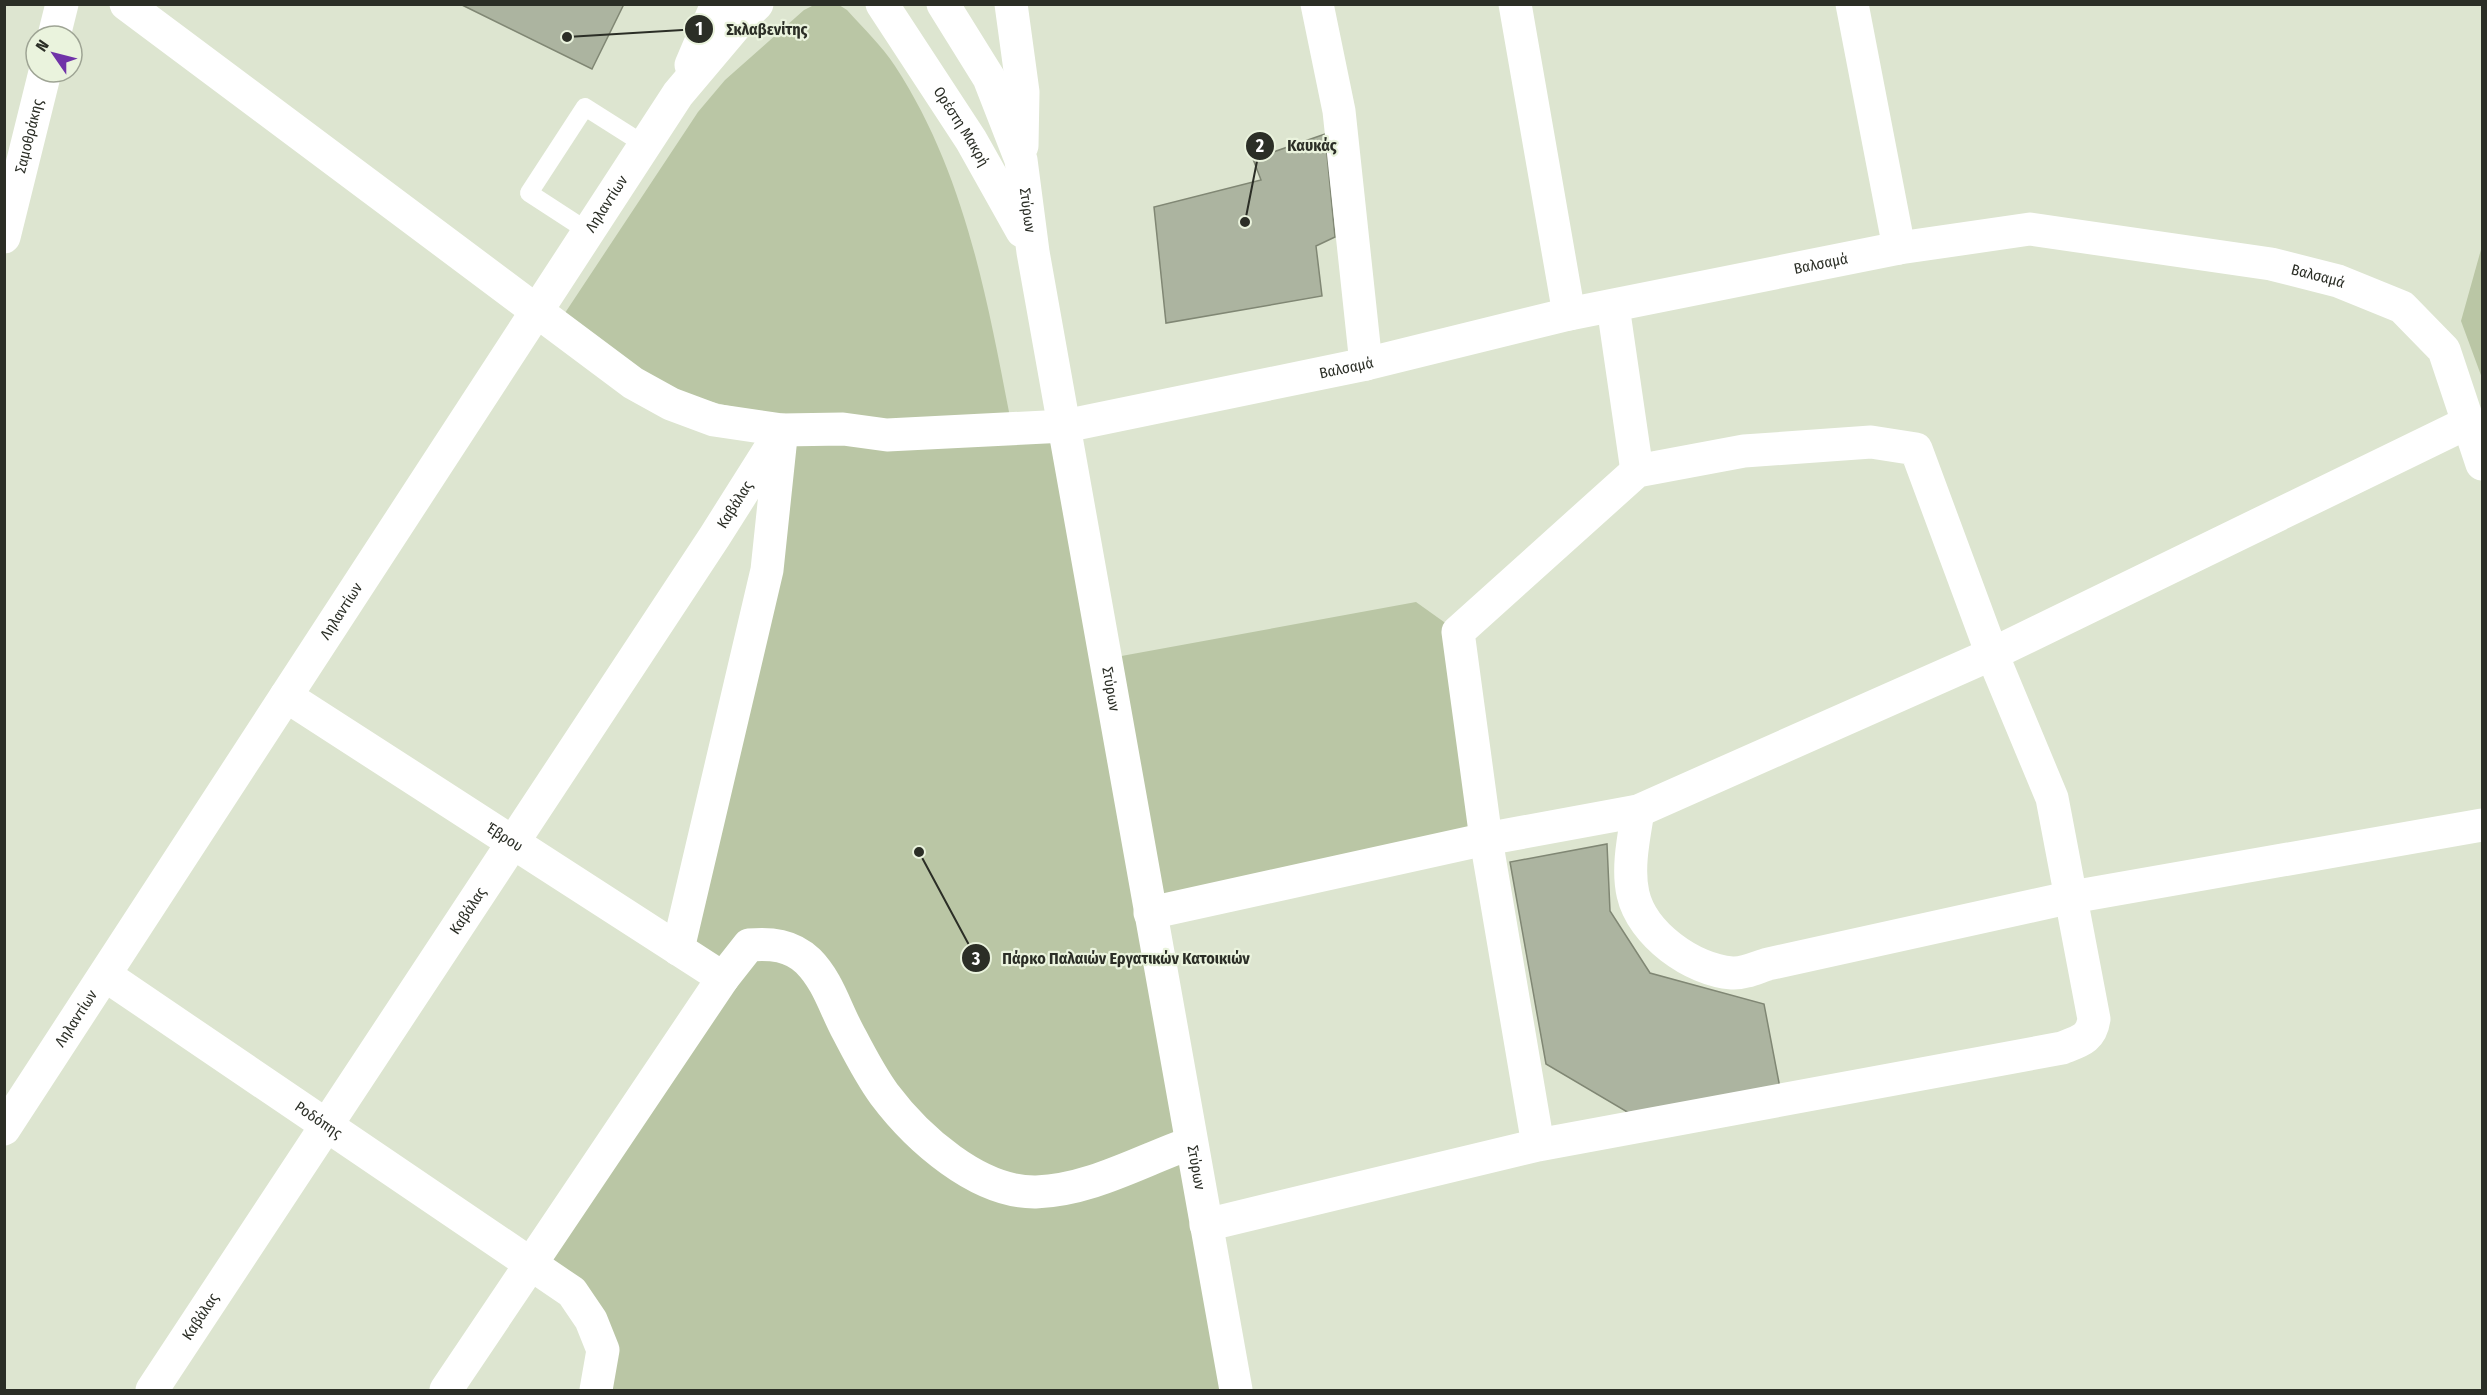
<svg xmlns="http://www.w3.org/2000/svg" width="2487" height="1395" viewBox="0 0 2487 1395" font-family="'Fira Sans Condensed',sans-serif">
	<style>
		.green { fill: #bac6a5 }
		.building { fill: #acb4a0; stroke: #808774; stroke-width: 1.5 }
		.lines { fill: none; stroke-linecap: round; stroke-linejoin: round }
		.service { stroke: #fff; stroke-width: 18 }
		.minor { stroke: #fff; stroke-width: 33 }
		.tertiary { stroke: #fff; stroke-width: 33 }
		.primary { stroke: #fff; stroke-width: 33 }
		.labels { text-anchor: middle; stroke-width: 4.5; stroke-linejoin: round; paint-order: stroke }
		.street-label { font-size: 15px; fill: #2b2e26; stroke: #eaf3dd }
		.leader { fill: none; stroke: #2b2e26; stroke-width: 2 }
		.callout-dot { fill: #2b2e26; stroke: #eaf3dd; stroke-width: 2 }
		.mark-label { font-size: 18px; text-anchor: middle; font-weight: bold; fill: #fff }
		.callout-label { font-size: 16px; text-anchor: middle; font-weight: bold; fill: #2b2e26; stroke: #eaf3dd; stroke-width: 4.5; stroke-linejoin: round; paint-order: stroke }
	</style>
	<rect width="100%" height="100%" fill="#dde5d0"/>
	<!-- green -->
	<path class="green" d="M814,5H839L847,10C863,28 882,46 895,66C963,170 986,292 1009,412L1006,422C898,419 761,429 660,384C630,370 590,338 561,319L698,112L725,80L804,10Z
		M2482,246V378L2461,321Z
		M1065,426L1105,659L1416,602L1458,632L1486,839L1150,913L1236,1390H596L603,1350L533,1264L723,978L678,949L782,430Z"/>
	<!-- building -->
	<path class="building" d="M460,4H624L592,69Z
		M1325,134L1335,237L1316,246L1322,296L1166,323L1154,207L1261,180L1253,159Z
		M1607,844L1610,911L1650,973L1764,1004L1780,1088L1634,1116L1546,1064L1510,862Z"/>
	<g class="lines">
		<!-- service -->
		<path class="service" d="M589,232L529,193L585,107L645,145"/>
		<!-- minor -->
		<g class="minor">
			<path id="s1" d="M126,4L633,383L671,404L714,420L782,430L843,429L887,435L1065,426L1366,364L1569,314L1899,248L2030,229L2271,264L2338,281L2402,307L2444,350L2482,464"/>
			<path d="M1317,4L1339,111L1366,364"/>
			<path d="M1515,4L1569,314"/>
			<path d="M1852,4L1899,248"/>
			<path d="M54,36L62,4"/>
			<path id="s2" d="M4,237L45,72"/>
			<path d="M1613,306L1637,471"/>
			<path id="s3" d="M286,696L723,978"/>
			<path d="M1638,811C1634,836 1627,868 1633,894C1642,934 1692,970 1732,973C1743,974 1758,967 1768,964L2072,897L2482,825"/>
			<path d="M1150,913L1486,839L1638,811L1992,654L2469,422"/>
			<path d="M678,949L767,570L781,437"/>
			<path id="s4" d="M105,975L572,1292L591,1320L603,1350L596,1390"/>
			<path d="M1206,1225L1538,1145L2062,1048C2080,1041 2091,1039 2094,1019L2052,798L1992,654L1916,449L1871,442L1744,451L1637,471L1458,632L1486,839L1538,1145"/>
			<path id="s5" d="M152,1390L715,536L782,430"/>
			<path d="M446,1390L723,978L749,945C771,943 791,945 808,961C828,981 835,1008 848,1032C859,1053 870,1075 884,1094C917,1138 978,1193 1036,1192C1091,1190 1140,1161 1191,1143"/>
		</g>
		<!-- tertiary -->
		<g class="tertiary">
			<path d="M691,65L717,4"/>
			<path id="s6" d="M4,1129L678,94L754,4"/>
		</g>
		<!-- primary -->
		<g class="primary">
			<path id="s7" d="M882,4L971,140L1022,231"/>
			<path id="s8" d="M943,4L989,78L1021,160L1033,252L1236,1390"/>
			<path d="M1011,4L1023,92L1022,146"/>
			<path d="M748,13L757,4"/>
		</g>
	</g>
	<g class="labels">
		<!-- street labels -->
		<g class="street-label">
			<text dy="5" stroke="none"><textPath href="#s7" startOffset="146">Ορέστη Μακρή</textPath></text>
			<text dy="5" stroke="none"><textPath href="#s2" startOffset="104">Σαμοθράκης</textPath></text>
			<text dy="5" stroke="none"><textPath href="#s6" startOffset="1104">Ληλαντίων</textPath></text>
			<text dy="5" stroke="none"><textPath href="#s8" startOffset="226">Στύρων</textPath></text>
			<text dy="5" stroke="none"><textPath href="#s1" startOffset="1848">Βαλσαμά</textPath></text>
			<text dy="5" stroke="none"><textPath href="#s1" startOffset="2352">Βαλσαμά</textPath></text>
			<text dy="5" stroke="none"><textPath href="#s1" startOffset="1362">Βαλσαμά</textPath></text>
			<text dy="5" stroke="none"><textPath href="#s5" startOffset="1060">Καβάλας</textPath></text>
			<text dy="5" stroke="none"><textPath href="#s6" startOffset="618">Ληλαντίων</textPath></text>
			<text dy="5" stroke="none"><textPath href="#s8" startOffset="712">Στύρων</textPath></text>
			<text dy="5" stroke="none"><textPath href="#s3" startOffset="260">Έβρου</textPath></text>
			<text dy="5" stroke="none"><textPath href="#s5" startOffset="574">Καβάλας</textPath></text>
			<text dy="5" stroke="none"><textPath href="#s6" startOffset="132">Ληλαντίων</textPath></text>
			<text dy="5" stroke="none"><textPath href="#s4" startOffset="258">Ροδόπης</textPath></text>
			<text dy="5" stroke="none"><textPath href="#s8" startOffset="1198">Στύρων</textPath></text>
			<text dy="5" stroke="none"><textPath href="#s5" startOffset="88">Καβάλας</textPath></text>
		</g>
	</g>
	<!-- callouts -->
	<path class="leader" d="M567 37L699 29M1245 222L1260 146M919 852L976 958"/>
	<g class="callout-dot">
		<circle cx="567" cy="37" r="6"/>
		<circle cx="1245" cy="222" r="6"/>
		<circle cx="919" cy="852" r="6"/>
		<circle cx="699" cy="29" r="15"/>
		<circle cx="1260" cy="146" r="15"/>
		<circle cx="976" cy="958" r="15"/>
	</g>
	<g class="mark-label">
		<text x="699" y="35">1</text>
		<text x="1260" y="152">2</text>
		<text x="976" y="965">3</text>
	</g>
	<g class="callout-label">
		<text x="767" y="35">Σκλαβενίτης</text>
		<text x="1312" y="151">Καυκάς</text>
		<text x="1126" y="964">Πάρκο Παλαιών Εργατικών Κατοικιών</text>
	</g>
	<!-- border -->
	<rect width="2487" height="1395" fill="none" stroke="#2b2e26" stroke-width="12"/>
	<!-- north arrow -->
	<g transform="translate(54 54) rotate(305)"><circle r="28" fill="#eaf3dd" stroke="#9ea494" stroke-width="1.5"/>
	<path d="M0-4.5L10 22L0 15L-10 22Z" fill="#7033a8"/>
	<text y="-9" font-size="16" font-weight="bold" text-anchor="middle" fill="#2b2e26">N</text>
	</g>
</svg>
